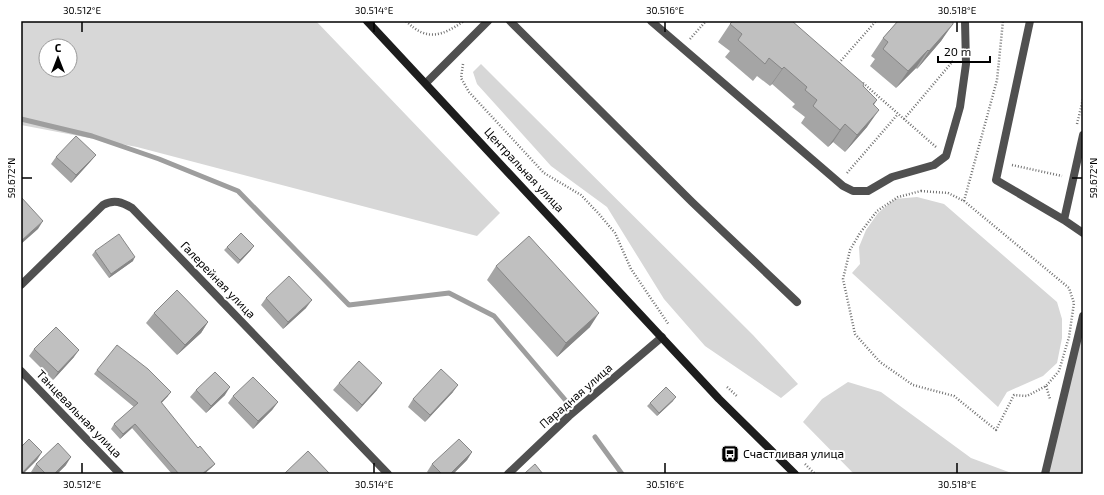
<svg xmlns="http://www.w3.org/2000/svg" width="1104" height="495" viewBox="0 0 1104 495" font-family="'Exo 2',sans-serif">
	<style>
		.green { fill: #d7d7d7; fill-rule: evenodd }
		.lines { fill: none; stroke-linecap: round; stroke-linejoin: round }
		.stream { stroke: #9e9e9e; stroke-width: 5 }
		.path { stroke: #727272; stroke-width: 2.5; stroke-dasharray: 1 2; stroke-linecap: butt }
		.service { stroke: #505050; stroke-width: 8 }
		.minor { stroke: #505050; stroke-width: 8 }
		.secondary { stroke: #1d1d1d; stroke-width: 8 }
		.wall { fill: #a5a5a5 }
		.shaded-wall { fill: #868686 }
		.building { fill: #c0c0c0; stroke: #868686 }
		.ticks { fill: none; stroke: #000; stroke-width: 1.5 }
		.labels { text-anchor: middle; stroke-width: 4; stroke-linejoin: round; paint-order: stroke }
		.street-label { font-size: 12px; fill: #000; stroke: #fff }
		.poi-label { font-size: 12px; fill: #000; stroke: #fff; text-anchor: start }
		.neatline { fill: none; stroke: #000; stroke-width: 1.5 }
		.ticks-label { font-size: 10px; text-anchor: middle; fill: #000 }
	</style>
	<rect width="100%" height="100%" fill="#fff"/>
	<!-- green -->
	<path class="green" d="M21,21H316L500,213L477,236L137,147L21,125ZM46,46H70V70H46Z
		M481,64L753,335L798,384L781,398L705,346L664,299L607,207L551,166L477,84L473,72Z
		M917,197L944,204L1057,302L1062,319V338L1057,363L1043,376L1007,392L998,407L852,273L860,264L859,247L866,230L878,213L895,199Z
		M1083,316V474H1045Z
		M848,382L881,392L971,458L1014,474H854L803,422L822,399Z"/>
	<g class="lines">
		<!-- stream -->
		<path class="stream" d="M21,119L92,136L159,159L238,191L349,305L449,293L494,316L567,402
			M595,437L622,474"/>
		<!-- path -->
		<path class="path" d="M406,21C427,42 442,36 464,21
			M690,39L706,21
			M839,63L876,21
			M463,64L461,78L469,92L544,173L581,195L599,214L615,233L631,269L669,325
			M863,83L936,147
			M904,119L953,61
			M1077,124L1083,99
			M1012,165L1062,176
			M847,173L898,114
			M921,191L948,193L964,201L1069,288L1074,303L1069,337L1059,371L1046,386L1027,396L1014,395L996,430L954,396L913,385L880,362L855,334L843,279L850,250L860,233L877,211L898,197Z
			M964,201L997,80L1003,21
			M1046,386L1050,399
			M727,387L738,397
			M805,464L815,474"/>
		<!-- service -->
		<path class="service" d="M510,21L692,202L797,302
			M651,21L843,186L853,191H868L892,177L934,165L946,156L960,107L966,64L965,21
			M1030,21L996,180L1064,220
			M1083,135L1064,220L1083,233"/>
		<!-- minor -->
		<path class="minor" d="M426,83L488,21
			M21,285L103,205C114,199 122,202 132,208L388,474
			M21,371L120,474
			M508,474L569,416L662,337
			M1045,474L1083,316"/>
		<!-- secondary -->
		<path class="secondary" d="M367,21L719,399L795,474"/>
	</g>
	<!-- wall -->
	<path class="wall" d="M897,21H953L941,41L917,69L916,68L896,88L870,66L875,59L871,56L883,38L897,22Z
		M730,24L863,87L877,100L874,105L867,127L845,152L833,142L828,147L801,123L805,117L792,107L795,104L772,84L770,86L757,76L753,81L725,57L730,51L718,42Z
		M96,155L90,162L71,183L51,164L56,157Z
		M227,247L251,250L238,264L224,250Z
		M95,251L133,261L109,278L92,255Z
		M496,266L590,327L557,357L487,280Z
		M266,298L306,308L283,329L261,305Z
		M154,313L208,322L201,333L177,355L146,323Z
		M34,349L74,357L53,380L29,356Z
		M97,370L168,396L161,403L198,448L215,464L211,468L204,474H172L132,428L120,439L111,429L114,424L134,407L94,374Z
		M339,383L377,390L357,412L333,390Z
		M196,390L225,395L206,413L190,397Z
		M453,392L425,422L408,407L413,399Z
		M233,396L278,402L272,410L253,429L228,403Z
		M673,401L657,416L647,406L650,403Z
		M472,452L467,460L453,474H429L427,472L432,464Z
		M36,464L66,465L57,474H34L31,472Z"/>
	<!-- shaded-wall -->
	<path class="shaded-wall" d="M953,24L941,41L917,69L929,51Z
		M928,50L916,68L896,88L908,71Z
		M784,67L772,84L770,86L782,69Z
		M879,110L867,127L845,152L857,135Z
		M845,124L833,142L828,147L840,130Z
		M96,155L90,162L71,183L76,175Z
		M43,221L38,229L21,244V241Z
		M254,246L251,250L238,264L240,260Z
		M135,257L133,261L109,278L111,274Z
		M312,300L306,308L283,329L288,322Z
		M599,313L590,327L557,357L566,343Z
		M208,322L201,333L177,355L185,345Z
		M79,350L74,357L53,380L58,372Z
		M382,383L377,390L357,412L362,405Z
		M458,385L453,392L425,422L430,415Z
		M230,387L225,395L206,413L211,406Z
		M171,392L168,396L158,407L161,402Z
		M676,397L673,401L657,416L659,413Z
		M278,402L272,410L253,429L258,421Z
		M135,424L132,428L120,439L123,434Z
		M42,452L37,460L23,474H21Z
		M472,452L467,460L453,474H450Z
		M71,457L66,465L57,474H54Z
		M215,464L211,468L204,474H202Z"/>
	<!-- building -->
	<path class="building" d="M733,21H792L864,84L863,86L877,100L873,104L879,110L857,135L845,124L840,130L813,106L817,100L805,90L807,87L784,67L782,69L769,58L765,64L738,40L742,34L730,24Z
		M898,21H953V24L929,51L928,50L908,71L883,49L888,42L883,38Z
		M76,136L96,155L76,175L56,157Z
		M21,197L43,221L21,241Z
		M241,233L254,246L240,260L227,247Z
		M119,234L135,257L111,274L95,251Z
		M529,236L599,313L566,343L496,266Z
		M289,276L312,300L288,322L266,298Z
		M177,290L208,322L185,345L154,313Z
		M56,327L79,350L58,372L34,349Z
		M117,345L148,369L171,392L161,402L198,448L200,446L215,464L202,474H179L135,424L123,434L114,424L138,403L97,370Z
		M359,361L382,383L362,405L339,383Z
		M441,369L458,385L430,415L413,399Z
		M215,372L230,387L211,406L196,390Z
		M253,377L278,402L258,421L233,396Z
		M666,387L676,397L659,413L650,403Z
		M29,439L42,452L21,474V447Z
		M459,439L472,452L450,474H442L432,464Z
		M58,443L71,457L54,474H46L36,464Z
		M308,451L330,474H284Z
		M535,464L543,474H526L525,473Z"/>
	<!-- ticks -->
	<path class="ticks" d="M82,22V32M374,22V32M665,22V32M957,22V32M22,178H32M1072,178H1082M82,463V473M374,463V473M665,463V473M957,463V473"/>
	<!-- icons -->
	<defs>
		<symbol id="bus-square" viewBox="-11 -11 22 22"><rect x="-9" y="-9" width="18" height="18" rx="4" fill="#000" stroke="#fff"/><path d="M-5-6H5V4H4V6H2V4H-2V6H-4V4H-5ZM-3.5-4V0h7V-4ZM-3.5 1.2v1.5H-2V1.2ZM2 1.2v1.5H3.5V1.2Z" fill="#fff"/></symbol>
	</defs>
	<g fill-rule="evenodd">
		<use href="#bus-square" x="720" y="444" width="20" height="20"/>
	</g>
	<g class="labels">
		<!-- street labels -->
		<g class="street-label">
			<text transform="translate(524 170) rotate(47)" y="4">Центральная улица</text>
			<text transform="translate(218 280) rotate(46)" y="4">Галерейная улица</text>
			<text transform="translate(576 396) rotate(-41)" y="4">Парадная улица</text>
			<text transform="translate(79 414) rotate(46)" y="4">Танцевальная улица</text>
		</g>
		<!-- poi labels -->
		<g class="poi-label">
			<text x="743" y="458">Счастливая улица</text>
		</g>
	</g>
	<!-- border -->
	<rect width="1104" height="495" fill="none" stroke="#ffffff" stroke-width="44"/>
	<!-- north arrow -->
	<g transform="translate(58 58)"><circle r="19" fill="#ffffff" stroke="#999999"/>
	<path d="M0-3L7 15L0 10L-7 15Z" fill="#000000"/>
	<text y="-6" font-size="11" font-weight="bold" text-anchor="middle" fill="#000000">С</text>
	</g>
	<!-- scale -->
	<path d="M938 56v6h52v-6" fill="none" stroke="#000000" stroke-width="2"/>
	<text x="944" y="56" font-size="12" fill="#000000" stroke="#ffffff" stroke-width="3" paint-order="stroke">20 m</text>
	<rect x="22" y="22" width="1060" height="451" class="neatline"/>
	<g class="ticks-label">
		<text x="82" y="14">30.512°E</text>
		<text x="374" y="14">30.514°E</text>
		<text x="665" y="14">30.516°E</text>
		<text x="957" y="14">30.518°E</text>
		<text transform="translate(11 178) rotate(-90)" y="4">59.672°N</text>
		<text transform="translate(1093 178) rotate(-90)" y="4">59.672°N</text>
		<text x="82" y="488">30.512°E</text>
		<text x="374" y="488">30.514°E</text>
		<text x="665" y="488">30.516°E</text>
		<text x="957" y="488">30.518°E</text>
	</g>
</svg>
